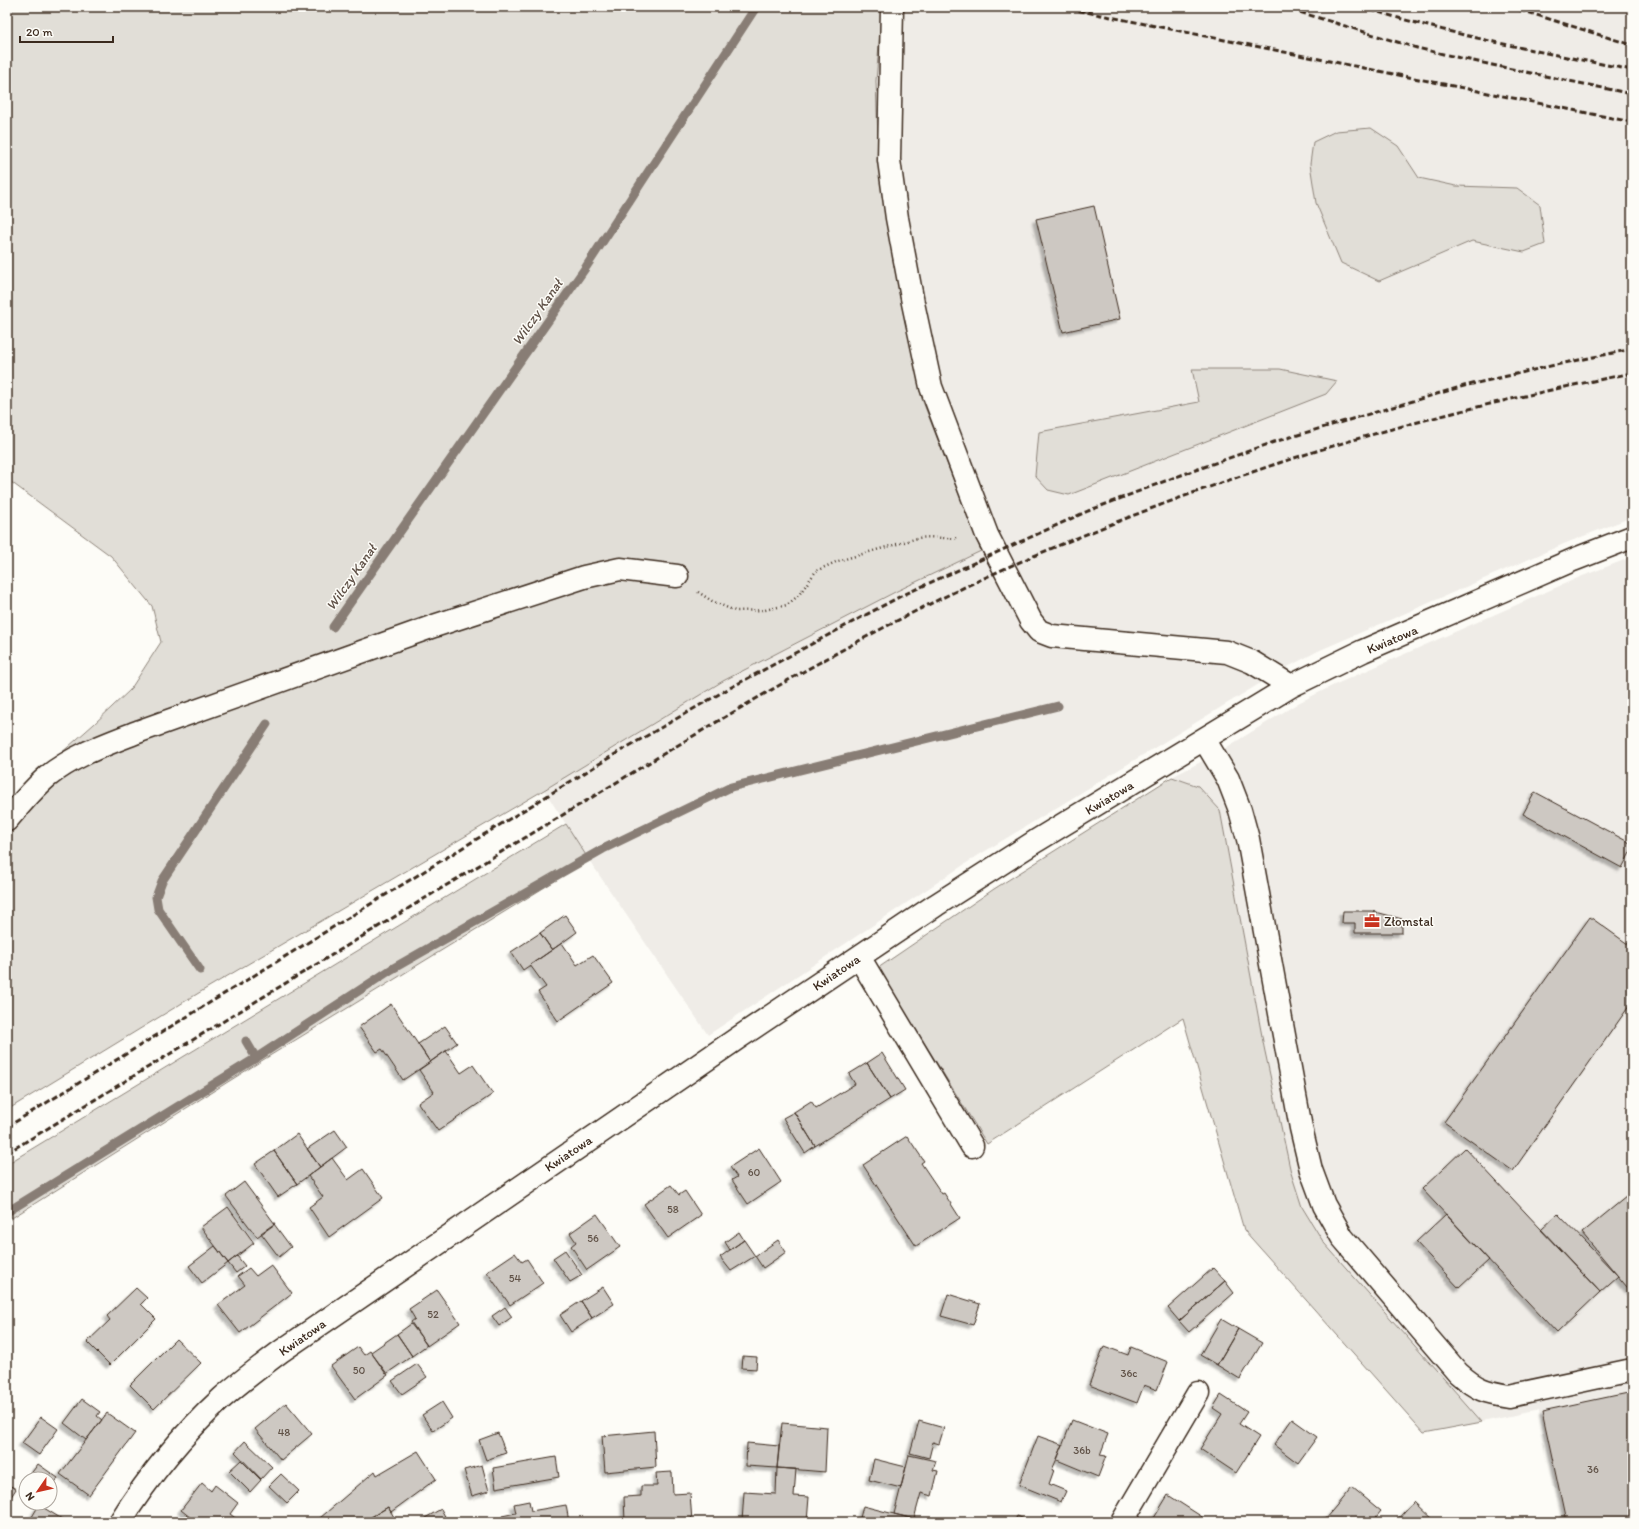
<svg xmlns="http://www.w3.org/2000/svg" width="1639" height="1529" viewBox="0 0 1639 1529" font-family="Itim,sans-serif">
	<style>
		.built { fill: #efece7 }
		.green { fill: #e1ded7; stroke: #8e847a }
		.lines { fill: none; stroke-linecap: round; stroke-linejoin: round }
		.stream { stroke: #887d74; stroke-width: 9 }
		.building { fill: #cdc8c2; stroke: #3b2a1e; filter: url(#shadow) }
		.minor-casing { stroke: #3b2a1e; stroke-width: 25 }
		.path { stroke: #3b2a1e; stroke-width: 2.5; stroke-dasharray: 1 3; stroke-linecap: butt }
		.minor { stroke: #fdfcf7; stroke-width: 22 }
		.rail { stroke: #3b2a1e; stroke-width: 3; stroke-dasharray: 6 3; stroke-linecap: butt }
		.labels { text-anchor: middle; stroke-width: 3; stroke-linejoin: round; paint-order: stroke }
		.number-label { font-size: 11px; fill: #605247 }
		.street-label { font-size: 13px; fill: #3b2a1e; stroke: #fdfcf7 }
		.poi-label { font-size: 13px; fill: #3b2a1e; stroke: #fdfcf7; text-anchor: start }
		.water-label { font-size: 14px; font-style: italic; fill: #615349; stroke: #fdfcf7 }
	</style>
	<defs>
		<filter id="shadow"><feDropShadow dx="-3.5" dy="3.5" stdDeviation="1" flood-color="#0004"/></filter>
	</defs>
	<rect width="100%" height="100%" fill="#fdfcf7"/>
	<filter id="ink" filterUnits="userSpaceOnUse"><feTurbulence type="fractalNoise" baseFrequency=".025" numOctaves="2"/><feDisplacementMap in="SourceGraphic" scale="8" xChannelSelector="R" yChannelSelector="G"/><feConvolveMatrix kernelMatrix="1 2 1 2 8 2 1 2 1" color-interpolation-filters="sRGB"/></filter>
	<g filter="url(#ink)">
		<!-- built -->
		<path class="built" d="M882,7H1632V517L1566,543L1429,603L1318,651L1282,670L974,858L708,1035L589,860L544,790L723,681L897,591L981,551L922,399L900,297L879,170L876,81Z
			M1632,557V1522H1563L1538,1410L1482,1422L1324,1243L1302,1207L1291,1173L1264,1047L1220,810L1198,786L1172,777L1214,755L1300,702L1334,685L1580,577Z"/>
		<!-- green -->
		<path class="green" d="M7,7H882L876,81L879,170L900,297L922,399L981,551L897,591L723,681L544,790L202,991L7,1110V801L94,724L130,690L161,642L152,606L111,556L7,479Z
			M1371,128L1398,146L1419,178L1456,186L1517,188L1540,205L1545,244L1524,252L1472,241L1379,281L1341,263L1316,203L1310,164L1313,142L1336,131Z
			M1192,369H1280L1337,381L1326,394L1069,495L1048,490L1035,476L1039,432L1199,402Z
			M1172,777L1198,786L1220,810L1264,1047L1291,1173L1302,1207L1324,1243L1482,1422L1424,1433L1244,1230L1183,1018L987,1144L878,968L994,889Z
			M566,824L589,860L258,1063L7,1221V1164Z"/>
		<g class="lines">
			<!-- stream -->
			<path class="stream" d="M333,627L586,267L756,7
				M200,970L158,909L156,897L162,881L267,724
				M246,1041L256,1058
				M7,1212L256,1058L392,969L603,849L731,787L1058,706"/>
		</g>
		<!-- building -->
		<path class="building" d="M1094,206L1120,319L1063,332L1036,219Z
			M1535,792L1632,844V849L1622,868L1523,814Z
			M1343,911H1372L1402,919V933H1355V923H1342Z
			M565,915L577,932L552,950L540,933Z
			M1590,917L1632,947V1002L1513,1171L1444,1122Z
			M540,933L552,950L523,970L511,952Z
			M562,943L577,965L593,955L613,983L558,1021L538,992L546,987L530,965Z
			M391,1004L430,1062L403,1080L382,1049L377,1052L359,1027Z
			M445,1026L457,1043L430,1062L418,1044Z
			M446,1051L461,1073L473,1065L493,1094L438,1131L418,1103L434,1092L419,1070Z
			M882,1053L905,1090L890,1099L867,1063Z
			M867,1063L890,1099L815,1146L794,1112L811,1101L816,1108L855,1084L849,1074Z
			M794,1112L815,1146L805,1153L783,1118Z
			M335,1130L347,1147L320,1167L307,1149Z
			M297,1134L320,1167L297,1184L274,1151Z
			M907,1136L924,1161L921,1163L942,1194L944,1193L960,1218L916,1246L863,1165Z
			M759,1148L781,1182L748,1204L732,1180L737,1177L730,1167Z
			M1465,1148L1600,1292L1557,1333L1422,1189Z
			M274,1151L297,1184L278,1197L255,1164Z
			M332,1158L348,1180L363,1169L383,1198L329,1237L309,1207L323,1197L308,1176Z
			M244,1182L275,1224L257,1237L226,1196Z
			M671,1185L679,1195L685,1191L701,1215L668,1238L644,1204Z
			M1632,1192V1293L1582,1233Z
			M228,1207L254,1243L228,1263L201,1227Z
			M597,1214L620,1247L587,1270L571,1246L576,1242L570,1233Z
			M1446,1214L1489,1260L1459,1288L1416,1242Z
			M1558,1214L1618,1276L1600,1292L1541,1230Z
			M274,1224L291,1247L279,1257L261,1233Z
			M739,1232L744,1240L730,1250L725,1242Z
			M744,1240L755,1256L731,1271L720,1257Z
			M778,1240L786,1252L763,1268L755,1256Z
			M215,1246L228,1263L202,1283L189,1266Z
			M565,1250L582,1275L570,1282L553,1258Z
			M515,1253L522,1262L527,1259L543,1283L510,1305L487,1272Z
			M237,1256L245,1266L236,1273L228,1263Z
			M271,1265L292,1293L240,1333L218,1305L245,1285L238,1276L249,1268L256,1276Z
			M1213,1268L1225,1281L1179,1321L1168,1308Z
			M1225,1281L1234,1293L1189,1332L1179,1321Z
			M603,1287L614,1304L592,1318L581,1301Z
			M136,1288L147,1298L141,1304L156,1319L110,1365L87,1342L110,1320L107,1316Z
			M437,1290L460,1323L427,1346L411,1322L415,1319L409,1309Z
			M948,1294L980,1304L973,1325L941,1316Z
			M581,1301L592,1318L571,1332L560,1315Z
			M505,1307L512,1317L499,1326L492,1316Z
			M1221,1319L1238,1329L1217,1365L1200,1355Z
			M411,1324L427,1345L412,1356L397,1334Z
			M1238,1329L1262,1343L1240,1379L1217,1365Z
			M397,1334L412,1356L386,1374L371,1352Z
			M176,1339L201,1363L154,1409L130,1385Z
			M1104,1346L1128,1355L1131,1347L1168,1362L1157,1390L1144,1385L1137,1403L1089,1385Z
			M358,1347L364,1355L370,1351L388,1375L355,1399L331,1366Z
			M743,1356L757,1357L756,1369L742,1368Z
			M417,1364L427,1377L402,1394L392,1381Z
			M1627,1393L1632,1416V1522H1566L1542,1411Z
			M1221,1395L1247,1412L1239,1424L1259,1437L1236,1473L1200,1449L1222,1414L1213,1408Z
			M82,1399L100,1412L97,1416L102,1420L86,1440L64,1423Z
			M442,1402L452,1418L433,1431L422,1415Z
			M286,1403L312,1434L281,1460L255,1429Z
			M107,1413L135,1433L89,1495L60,1474Z
			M41,1417L58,1429L39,1455L22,1443Z
			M1292,1419L1317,1437L1298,1463L1274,1445Z
			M1072,1420L1108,1434L1100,1455L1106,1456L1098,1477L1057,1460Z
			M919,1421L944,1428L939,1444L933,1442L929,1458L910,1453Z
			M782,1423L827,1427L825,1472L777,1468Z
			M654,1431L656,1467L605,1472L602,1436Z
			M498,1433L506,1453L486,1460L479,1440Z
			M1038,1436L1063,1445L1052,1470H1054L1049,1484L1066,1491L1061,1502L1019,1485Z
			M245,1441L272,1467L261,1479L235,1452Z
			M747,1443L779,1446L777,1468L746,1466Z
			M418,1451L436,1479L391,1512L388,1507L363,1522H322L320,1518L375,1471L377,1475Z
			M909,1455L936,1461L933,1470L938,1471L932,1496L921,1493L914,1519L894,1514Z
			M556,1457L559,1477L496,1488L493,1468Z
			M874,1459L906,1467L901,1488L869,1480Z
			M241,1460L261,1480L250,1492L229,1471Z
			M38,1464L58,1478L50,1490V1479H35L30,1475Z
			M482,1465L489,1491L472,1496L464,1470Z
			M777,1468L796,1469L794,1496L809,1497L807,1522H742L744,1492L776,1494Z
			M672,1472L673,1494L690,1493L692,1522H625L624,1497L641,1496V1486H657L656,1473Z
			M281,1474L299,1491L287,1503L269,1486Z
			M202,1483L211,1491L215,1485L238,1503L230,1514L238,1520L236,1522H196L181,1510Z
			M7,1484L16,1489L7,1503Z
			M1352,1487L1381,1511L1372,1522H1331L1326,1518Z
			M1168,1495L1210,1522H1160L1154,1518Z
			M529,1501L531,1511L566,1505L569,1522H503L502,1516L516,1513L514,1504Z
			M1414,1501L1436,1522H1395Z
			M39,1505L67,1522H29Z
			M863,1506L925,1522H859Z
			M388,1507L397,1522H363Z
			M441,1509L448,1522H427L425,1518Z
			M1017,1516L1032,1522H1014Z"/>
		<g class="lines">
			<defs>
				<path id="minor" d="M892,7L889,160L897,218L913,303L931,387L987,535L1031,621L1039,631L1052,636L1227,652L1252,662L1291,686
					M1204,739L1228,779L1240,810L1248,839L1301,1128L1311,1170L1324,1205L1342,1237L1458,1373C1477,1390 1485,1392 1509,1396L1632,1370
					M7,820C20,805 32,790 47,777C74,755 107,744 140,731L434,626L584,577L620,569L677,576
					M859,957L972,1146
					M120,1522C148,1477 183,1434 222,1398C240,1382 260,1367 280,1352L738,1038L936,905L1036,841L1291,686L1363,651L1573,560L1632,537
					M1122,1522L1198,1393"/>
			</defs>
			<!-- minor casing -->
			<use href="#minor" class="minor-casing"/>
			<!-- path -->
			<path class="path" d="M698,592L712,601L735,611L765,610L787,605L798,596L816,571L838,561L918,538C932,536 944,539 959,538"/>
			<!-- minor -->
			<use href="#minor" class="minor"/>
			<!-- rail -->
			<path class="rail" d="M1061,7L1632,122
				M1283,7L1417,48L1478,62L1632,94
				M1362,7C1450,35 1541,52 1632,70
				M1511,7L1632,45
				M7,1127L617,753L728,689L901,596L1088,511L1173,478L1274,442L1464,386L1555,365L1632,349
				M7,1153C197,1038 386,921 576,807C716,722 856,635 1006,568C1095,529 1186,494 1279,463C1394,425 1513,397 1632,373"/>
		</g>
	</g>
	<!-- icons -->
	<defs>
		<symbol id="office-bare" viewBox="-9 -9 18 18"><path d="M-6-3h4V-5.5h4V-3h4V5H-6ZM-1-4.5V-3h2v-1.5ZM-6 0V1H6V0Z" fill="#c8321e" stroke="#fdfcf7" stroke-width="2.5" paint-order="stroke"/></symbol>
	</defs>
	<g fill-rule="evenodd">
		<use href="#office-bare" x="1361" y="910" width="22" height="22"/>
	</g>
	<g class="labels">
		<!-- number labels -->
		<g class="number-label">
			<text x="754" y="1176">60</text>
			<text x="673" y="1213">58</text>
			<text x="593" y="1242">56</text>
			<text x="515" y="1282">54</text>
			<text x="433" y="1318">52</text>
			<text x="359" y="1374">50</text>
			<text x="1129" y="1377">36c</text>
			<text x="284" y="1436">48</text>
			<text x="1082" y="1454">36b</text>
			<text x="1593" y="1473">36</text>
		</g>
		<!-- street labels -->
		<g class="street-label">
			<text transform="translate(1392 639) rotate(-23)" y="5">Kwiatowa</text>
			<text transform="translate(1109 797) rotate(-31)" y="5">Kwiatowa</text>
			<text transform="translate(836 972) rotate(-34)" y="5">Kwiatowa</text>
			<text transform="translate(568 1153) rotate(-34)" y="5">Kwiatowa</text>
			<text transform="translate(302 1337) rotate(-35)" y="5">Kwiatowa</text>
		</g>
		<!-- poi labels -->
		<g class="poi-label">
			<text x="1384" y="926">Złomstal</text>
		</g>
		<!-- water labels -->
		<g class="water-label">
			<text transform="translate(537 312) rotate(-55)" y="5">Wilczy Kanał</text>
			<text transform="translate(351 577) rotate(-55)" y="5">Wilczy Kanał</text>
		</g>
	</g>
	<!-- margin -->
	<rect width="1639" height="1529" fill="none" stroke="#fdfcf7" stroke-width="24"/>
	<rect x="12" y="12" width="1615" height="1505" fill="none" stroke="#3b2a1e" stroke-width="1.5" filter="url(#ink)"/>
	<!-- north arrow -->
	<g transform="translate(38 1491) rotate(236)"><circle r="19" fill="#fdfcf7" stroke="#afa8a0"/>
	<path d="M0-3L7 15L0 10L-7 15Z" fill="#c8321e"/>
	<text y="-6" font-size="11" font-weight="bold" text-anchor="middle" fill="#3b2a1e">N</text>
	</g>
	<!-- scale -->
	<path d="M20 36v6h93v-6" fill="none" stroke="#3b2a1e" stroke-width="2"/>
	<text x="26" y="36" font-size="12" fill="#3b2a1e" stroke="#fdfcf7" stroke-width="3" paint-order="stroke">20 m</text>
</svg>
